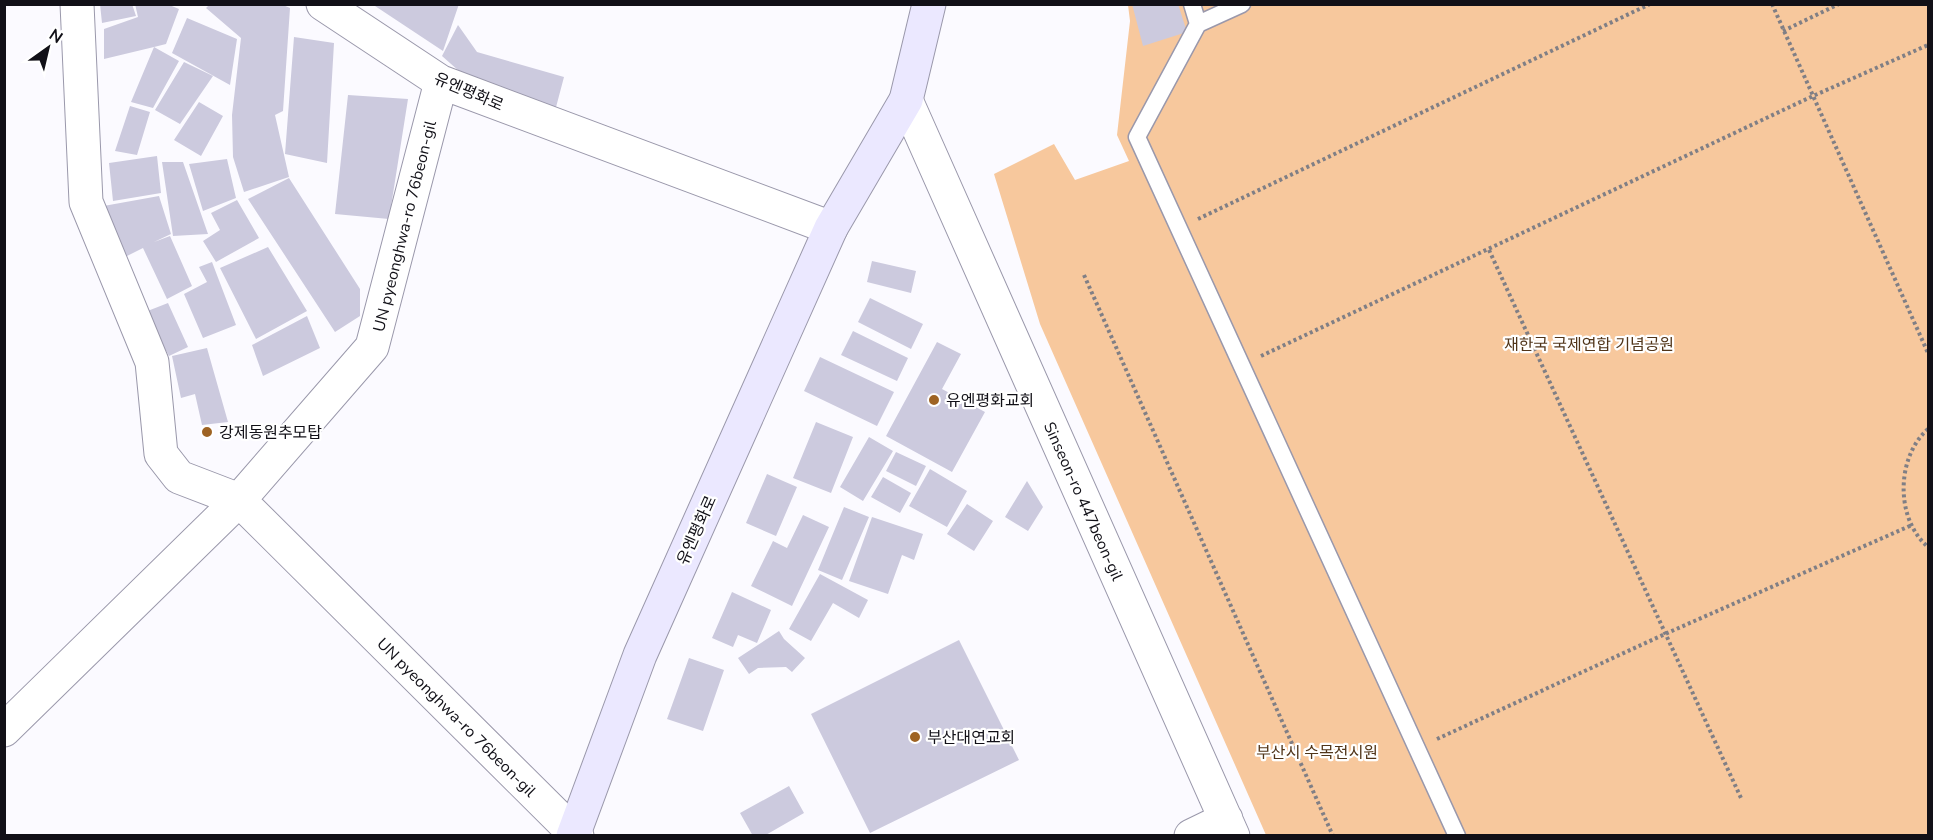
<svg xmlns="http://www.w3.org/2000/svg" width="1933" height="840" viewBox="0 0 1933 840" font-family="'Nunito Sans','Noto Sans KR',sans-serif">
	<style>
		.green { fill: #f7c89d }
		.building { fill: #cccade }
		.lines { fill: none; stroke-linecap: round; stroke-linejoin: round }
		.service-casing { stroke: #9a98ab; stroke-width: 19 }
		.minor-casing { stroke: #9a98ab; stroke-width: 35 }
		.secondary-casing { stroke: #9a98ab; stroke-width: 35 }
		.path { stroke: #807f85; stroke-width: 4; stroke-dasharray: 3 3; stroke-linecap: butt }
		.service { stroke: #fff; stroke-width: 16 }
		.minor { stroke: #fff; stroke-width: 33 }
		.secondary { stroke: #ebe8ff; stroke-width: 33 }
		.poi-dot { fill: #9e6323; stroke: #fff; stroke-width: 2 }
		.labels { text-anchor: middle; stroke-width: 4.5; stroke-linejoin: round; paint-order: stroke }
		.street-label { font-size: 16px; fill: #111017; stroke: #fff }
		.park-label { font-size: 16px; fill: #513519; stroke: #fff }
		.poi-label { font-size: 16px; fill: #111017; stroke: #fff; text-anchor: start }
	</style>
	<rect width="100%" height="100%" fill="#fbfaff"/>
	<!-- green -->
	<path class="green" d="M1128,5H1928V835H1266L1040,324L994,174L1054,144L1075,180L1129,161L1117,135L1130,21Z"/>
	<!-- building -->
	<path class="building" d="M100,4H132L136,16L102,23Z
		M135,4H167L179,9L166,44L154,47L179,61L153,108L131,102L154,47L104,59V29L138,17Z
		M372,4H459L443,51Z
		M1132,4H1178L1187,32L1143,46Z
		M209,5H283L290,8L283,111L275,115L289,177L244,192L233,157L232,115L241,38L206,8Z
		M187,18L237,39L230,85L172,53Z
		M458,25L477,52L564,77L555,111L468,79L442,56Z
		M294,37L334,43L327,163L285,154Z
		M184,62L213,76L180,124L155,110Z
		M348,95L408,99L389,219L335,214Z
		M199,102L223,116L201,156L174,140Z
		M130,106L150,112L137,155L115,151Z
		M157,156L161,193L113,201L109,163Z
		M227,159L236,198L203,211L189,164Z
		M162,162H183L208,234L173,236Z
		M289,178L360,289V316L335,332L248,199Z
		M159,196L171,234L154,242L170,236L192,286L167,299L143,248L119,260L98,207Z
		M237,200L259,238L216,262L203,241L220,230L211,213Z
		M268,247L307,311L256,339L220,268Z
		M872,261L916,271L911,293L867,282Z
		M212,262L236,325L203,338L184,294L207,282L199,267Z
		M870,298L923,324L911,349L858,322Z
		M168,303L188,347L169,356L145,312Z
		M307,316L320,348L263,376L252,345Z
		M853,331L908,358L897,381L841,355Z
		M937,342L961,354L942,389L985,412L952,472L886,436Z
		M207,348L228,422L202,425L195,394L181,398L172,356Z
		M820,357L894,392L877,426L804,391Z
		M816,422L853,437L831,493L793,478Z
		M869,437L893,451L863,501L840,487Z
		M896,452L926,466L916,486L886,471Z
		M930,469L967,491L947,527L909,506Z
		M767,474L797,487L776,536L746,523Z
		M883,477L911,493L900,513L871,497Z
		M1027,481L1043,507L1028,531L1005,517Z
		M967,504L993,521L974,551L947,534Z
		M844,507L869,517L842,580L818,570Z
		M803,515L829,527L792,606L751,586L773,541L787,548Z
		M872,517L923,534L914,560L902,555L888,594L849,581Z
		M820,574L868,600L859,618L833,603L811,641L789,629Z
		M732,592L771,610L757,643L738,635L733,647L712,638Z
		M779,631L784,639L805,658L792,672L786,667L758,668L749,674L738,658Z
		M959,640L1019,760L870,833L811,714Z
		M689,658L724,670L703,731L667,719Z
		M789,786L804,813L764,836H753L740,813Z"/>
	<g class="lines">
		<defs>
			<path id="service" d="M1192,4L1198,24L1242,4
				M1198,24L1137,137L1457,836"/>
			<path id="minor" d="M77,4L86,202L152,362L161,454L179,477L239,500L577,836
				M323,4L441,82L831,228
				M906,100L1233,836
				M4,730L239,500L372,347L441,82
				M1191,836L1226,819"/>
			<path id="secondary" d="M573,836L640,655L831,228L906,100L929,4"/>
		</defs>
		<!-- service casing -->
		<use href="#service" class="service-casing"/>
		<!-- minor casing -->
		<use href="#minor" class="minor-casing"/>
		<!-- secondary casing -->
		<use href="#secondary" class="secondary-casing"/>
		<!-- path -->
		<path class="path" d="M1772,4L1928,353
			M1783,31L1839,4
			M1198,219L1650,4
			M1489,250L1741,798
			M1084,275L1333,836
			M1261,356L1813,96L1928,45
			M1928,429C1896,457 1895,519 1928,547
			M1437,739L1665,634L1912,525"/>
		<!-- service -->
		<use href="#service" class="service"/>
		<!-- minor -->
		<use href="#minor" class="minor"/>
		<!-- secondary -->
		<use href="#secondary" class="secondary"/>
	</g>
	<!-- markers -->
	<g class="poi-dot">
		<circle cx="934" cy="400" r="6"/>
		<circle cx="207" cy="432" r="6"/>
		<circle cx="915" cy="737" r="6"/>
	</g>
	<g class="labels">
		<!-- street labels -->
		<g class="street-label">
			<text transform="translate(469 91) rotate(23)" y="6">유엔평화로</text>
			<text transform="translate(404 226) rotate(-76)" y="6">UN pyeonghwa-ro 76beon-gil</text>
			<text transform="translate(1084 501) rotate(66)" y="6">Sinseon-ro 447beon-gil</text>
			<text transform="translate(696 530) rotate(-66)" y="6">유엔평화로</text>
			<text transform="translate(457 717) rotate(45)" y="6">UN pyeonghwa-ro 76beon-gil</text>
		</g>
		<!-- park labels -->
		<g class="park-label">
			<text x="1589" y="350">재한국 국제연합 기념공원</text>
			<text x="1317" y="758">부산시 수목전시원</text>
		</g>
		<!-- poi labels -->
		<g class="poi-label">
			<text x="946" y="406">유엔평화교회</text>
			<text x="219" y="438">강제동원추모탑</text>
			<text x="927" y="743">부산대연교회</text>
		</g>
	</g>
	<!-- border -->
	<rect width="1933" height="840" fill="none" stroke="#111017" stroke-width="12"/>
	<!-- north arrow -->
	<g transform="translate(48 48) rotate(34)" stroke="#ffffff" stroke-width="4.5" paint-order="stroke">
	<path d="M0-4.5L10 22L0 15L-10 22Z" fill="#111017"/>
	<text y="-9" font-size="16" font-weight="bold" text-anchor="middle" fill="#111017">N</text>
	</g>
</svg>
